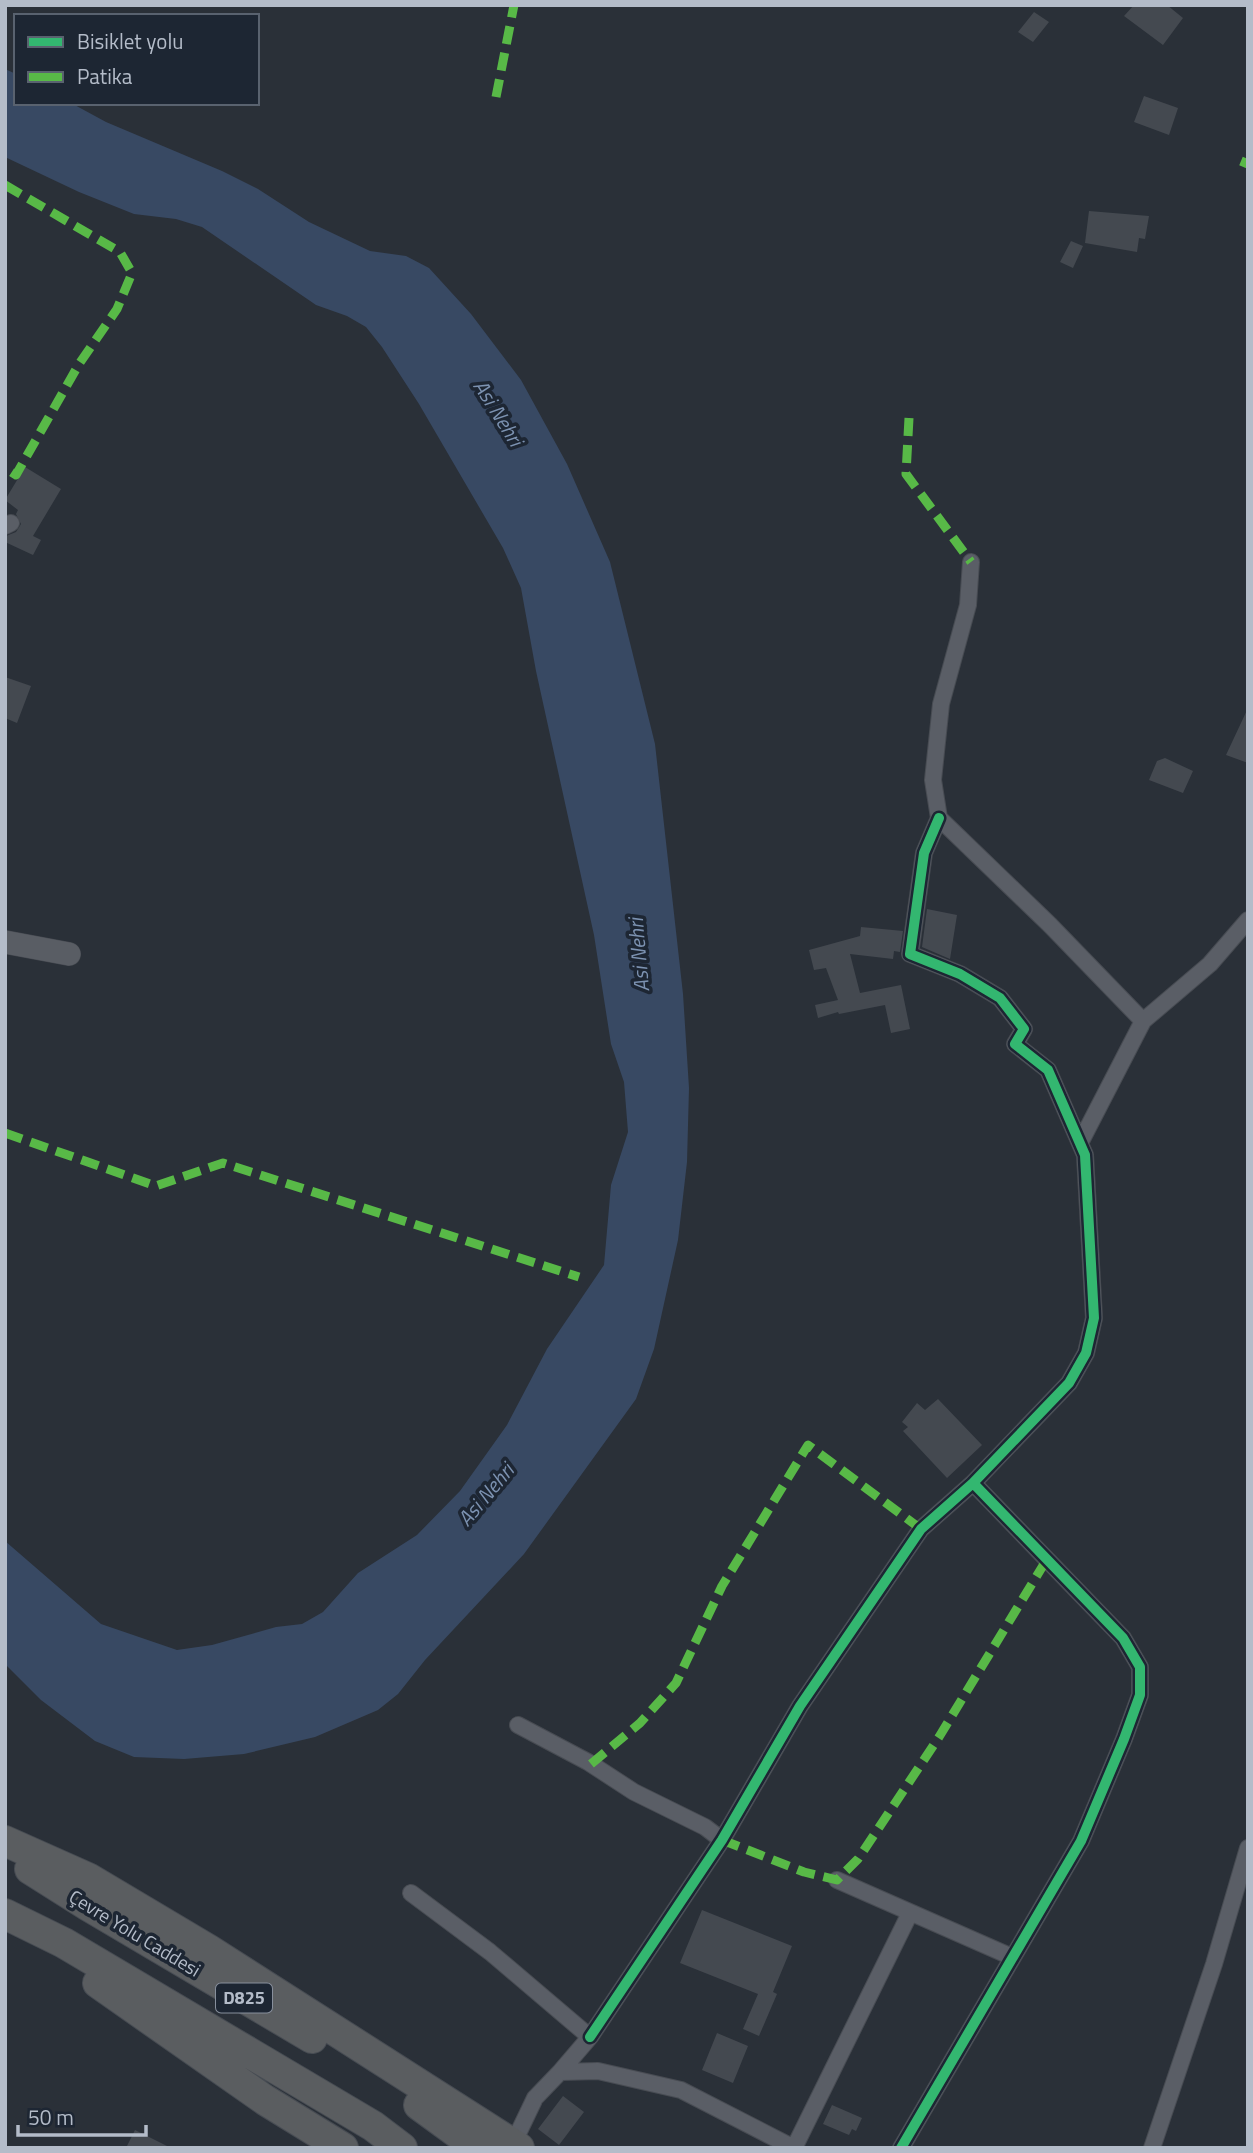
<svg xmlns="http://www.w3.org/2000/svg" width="1253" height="2153" viewBox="0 0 1253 2153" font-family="'Titillium Web',sans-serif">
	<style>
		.water { fill: #384963 }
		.building { fill: #444950 }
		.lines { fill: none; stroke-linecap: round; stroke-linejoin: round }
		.street-casing { stroke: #484c53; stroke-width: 18 }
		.secondary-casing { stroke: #484c53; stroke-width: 24 }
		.highway-casing { stroke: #474c53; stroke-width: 32 }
		.street { stroke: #5a5e66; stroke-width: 16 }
		.secondary { stroke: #595d64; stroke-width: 23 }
		.highway { stroke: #5a5d60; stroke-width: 30 }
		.quiet { stroke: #58b947; stroke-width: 9; stroke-dasharray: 18 9; stroke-linecap: butt }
		.cycleway-casing { stroke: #1d2633; stroke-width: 15 }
		.cycleway { stroke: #33b770; stroke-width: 10 }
		.labels { text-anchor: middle; stroke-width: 7; stroke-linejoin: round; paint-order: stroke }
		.shield { fill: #1d2633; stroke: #878f9c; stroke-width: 2 }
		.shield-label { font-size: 18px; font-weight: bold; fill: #b4bcc9 }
		.street-label { font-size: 19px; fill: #b4bcc9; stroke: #1d2633 }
		.water-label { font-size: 21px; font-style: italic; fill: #7c92b1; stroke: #1d2633 }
	</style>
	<rect width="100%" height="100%" fill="#2a3038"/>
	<!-- water -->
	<path class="water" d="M5,69L16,74V103H71L106,122L222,171L258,189L309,222L370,251L406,256L429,268L471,314L521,380L567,464L610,562L655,744L683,994L689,1088L687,1162L678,1240L654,1349L636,1399L524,1554L425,1660L398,1694L378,1710L315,1737L244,1754L184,1759L134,1757L95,1741L41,1700L5,1664V1541L101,1624L177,1650L212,1645L276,1627L302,1624L323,1612L358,1573L417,1535L460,1491L507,1425L547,1349L604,1265L611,1185L628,1132L624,1082L611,1044L594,935L536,671L521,588L503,548L419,404L382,347L366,327L347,316L316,305L202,227L176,219L134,214L79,192L5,157Z"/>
	<!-- building -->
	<path class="building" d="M1134,5H1167L1183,18L1163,45L1124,16Z
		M1034,12L1049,22L1033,42L1018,32Z
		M1144,96L1178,108L1169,135L1134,122Z
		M1089,211L1149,216L1145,239L1139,238L1137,252L1085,243Z
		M1071,241L1083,246L1073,268L1060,262Z
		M25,467L61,489L33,536L41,540L33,555L5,542L6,536L16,532L21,524L16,514L18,510L5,500Z
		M5,677L31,686L17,723L5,718Z
		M1248,708V763L1226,755Z
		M1165,758L1193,771L1183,793L1149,780L1157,761Z
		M927,909L957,915L950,959L922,947Z
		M861,927L903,931L900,952L894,951L893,959L850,954L860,993L901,985L910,1029L891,1033L885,1005L839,1014L838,1012L818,1018L815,1005L838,1000L826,968L814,970L809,950L860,936Z
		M938,1399L982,1445L947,1478L903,1431L908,1427L902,1422L917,1403L925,1410Z
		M702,1910L792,1946L773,1992L777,1994L759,2036L743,2029L758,1994L680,1963Z
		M717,2033L748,2046L733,2083L702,2070Z
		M563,2096L584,2112L559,2145L538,2129Z
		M832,2105L862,2118L856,2131L852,2129L849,2135L823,2124Z
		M135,2130L171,2148H126Z"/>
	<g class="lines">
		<defs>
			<path id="street" d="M5,526L11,523
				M971,562L968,605L941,704L933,780L939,818L1050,925L1143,1021
				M1080,1143L1143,1021L1210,964L1248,920
				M518,1725L588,1762L634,1792L705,1827L722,1840
				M837,1880L1012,1957
				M411,1893L490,1952L590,2037L560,2072
				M590,2037L722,1840L800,1706L921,1529L973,1483
				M511,2148L535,2098L560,2072L598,2071L681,2090L794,2148
				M794,2148L910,1913
				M901,2148L1081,1841L1124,1739L1140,1695V1667L1123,1638L973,1483L1069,1383L1086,1353L1094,1318L1085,1155L1048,1070L1015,1044L1024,1029L1000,998L960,974L910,954L924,853L939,818
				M1152,2148L1214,1964L1248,1848"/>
			<path id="secondary" d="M5,942L69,954"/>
			<path id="highway" d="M5,1841L88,1878L209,1950L519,2148
				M30,1869L87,1905L312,2038
				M5,1914L64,1943L373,2126L402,2148
				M98,1983L265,2100L343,2148
				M419,2105L478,2148"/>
		</defs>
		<!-- street casing -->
		<use href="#street" class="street-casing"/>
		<!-- secondary casing -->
		<use href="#secondary" class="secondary-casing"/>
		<!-- highway casing -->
		<use href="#highway" class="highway-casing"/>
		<!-- street -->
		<use href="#street" class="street"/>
		<!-- secondary -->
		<use href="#secondary" class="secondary"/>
		<!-- highway -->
		<use href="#highway" class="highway"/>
		<!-- quiet -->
		<path class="quiet" d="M496,97L514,5
			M1241,161L1248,164
			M5,185L120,252L132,273L117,309L79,364L16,475L5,468
			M909,418L906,474L971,562
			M5,1133L156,1186L223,1163L579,1277
			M591,1764L640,1723L676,1683L722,1586L808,1445L921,1529
			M722,1840L804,1872L837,1880L858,1859L939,1737L1047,1559"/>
		<defs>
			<path id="cycleway" d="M590,2037L722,1840L800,1706L921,1529L973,1483
				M901,2148L1081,1841L1124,1739L1140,1695V1667L1123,1638L973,1483L1069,1383L1086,1353L1094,1318L1085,1155L1048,1070L1015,1044L1024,1029L1000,998L960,974L910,954L924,853L939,818"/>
		</defs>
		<!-- cycleway casing -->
		<use href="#cycleway" class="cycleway-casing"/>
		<!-- cycleway -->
		<use href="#cycleway" class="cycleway"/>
	</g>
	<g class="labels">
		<!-- shield labels -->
		<rect class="shield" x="216" y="1983.5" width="56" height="29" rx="5"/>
		<g class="shield-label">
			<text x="244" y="2004">D825</text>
		</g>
		<!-- street labels -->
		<g class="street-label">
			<text transform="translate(135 1933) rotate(31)" y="7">Çevre Yolu Caddesi</text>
		</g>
		<!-- water labels -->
		<g class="water-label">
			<text transform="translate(498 413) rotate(58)" y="7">Asi Nehri</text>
			<text transform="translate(639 955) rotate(-95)" y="7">Asi Nehri</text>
			<text transform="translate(486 1495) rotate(-50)" y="7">Asi Nehri</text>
		</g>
	</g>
	<!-- border -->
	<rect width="1253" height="2153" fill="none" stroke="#b4bcc9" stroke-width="14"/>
	<!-- legend -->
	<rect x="14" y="14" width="245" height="91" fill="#1d2633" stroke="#59626f" stroke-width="2"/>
	<rect x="28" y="37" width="35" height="10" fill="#33b770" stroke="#59626f" stroke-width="2"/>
	<text x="77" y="49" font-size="21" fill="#b4bcc9">Bisiklet yolu</text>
	<rect x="28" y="72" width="35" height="10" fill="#58b947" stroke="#59626f" stroke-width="2"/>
	<text x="77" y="84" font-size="21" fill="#b4bcc9">Patika</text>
	<!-- scale -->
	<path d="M18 2125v10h128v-10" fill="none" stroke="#b4bcc9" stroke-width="3.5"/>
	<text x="28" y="2125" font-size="21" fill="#b4bcc9" stroke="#1d2633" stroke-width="5" paint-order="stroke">50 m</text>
</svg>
